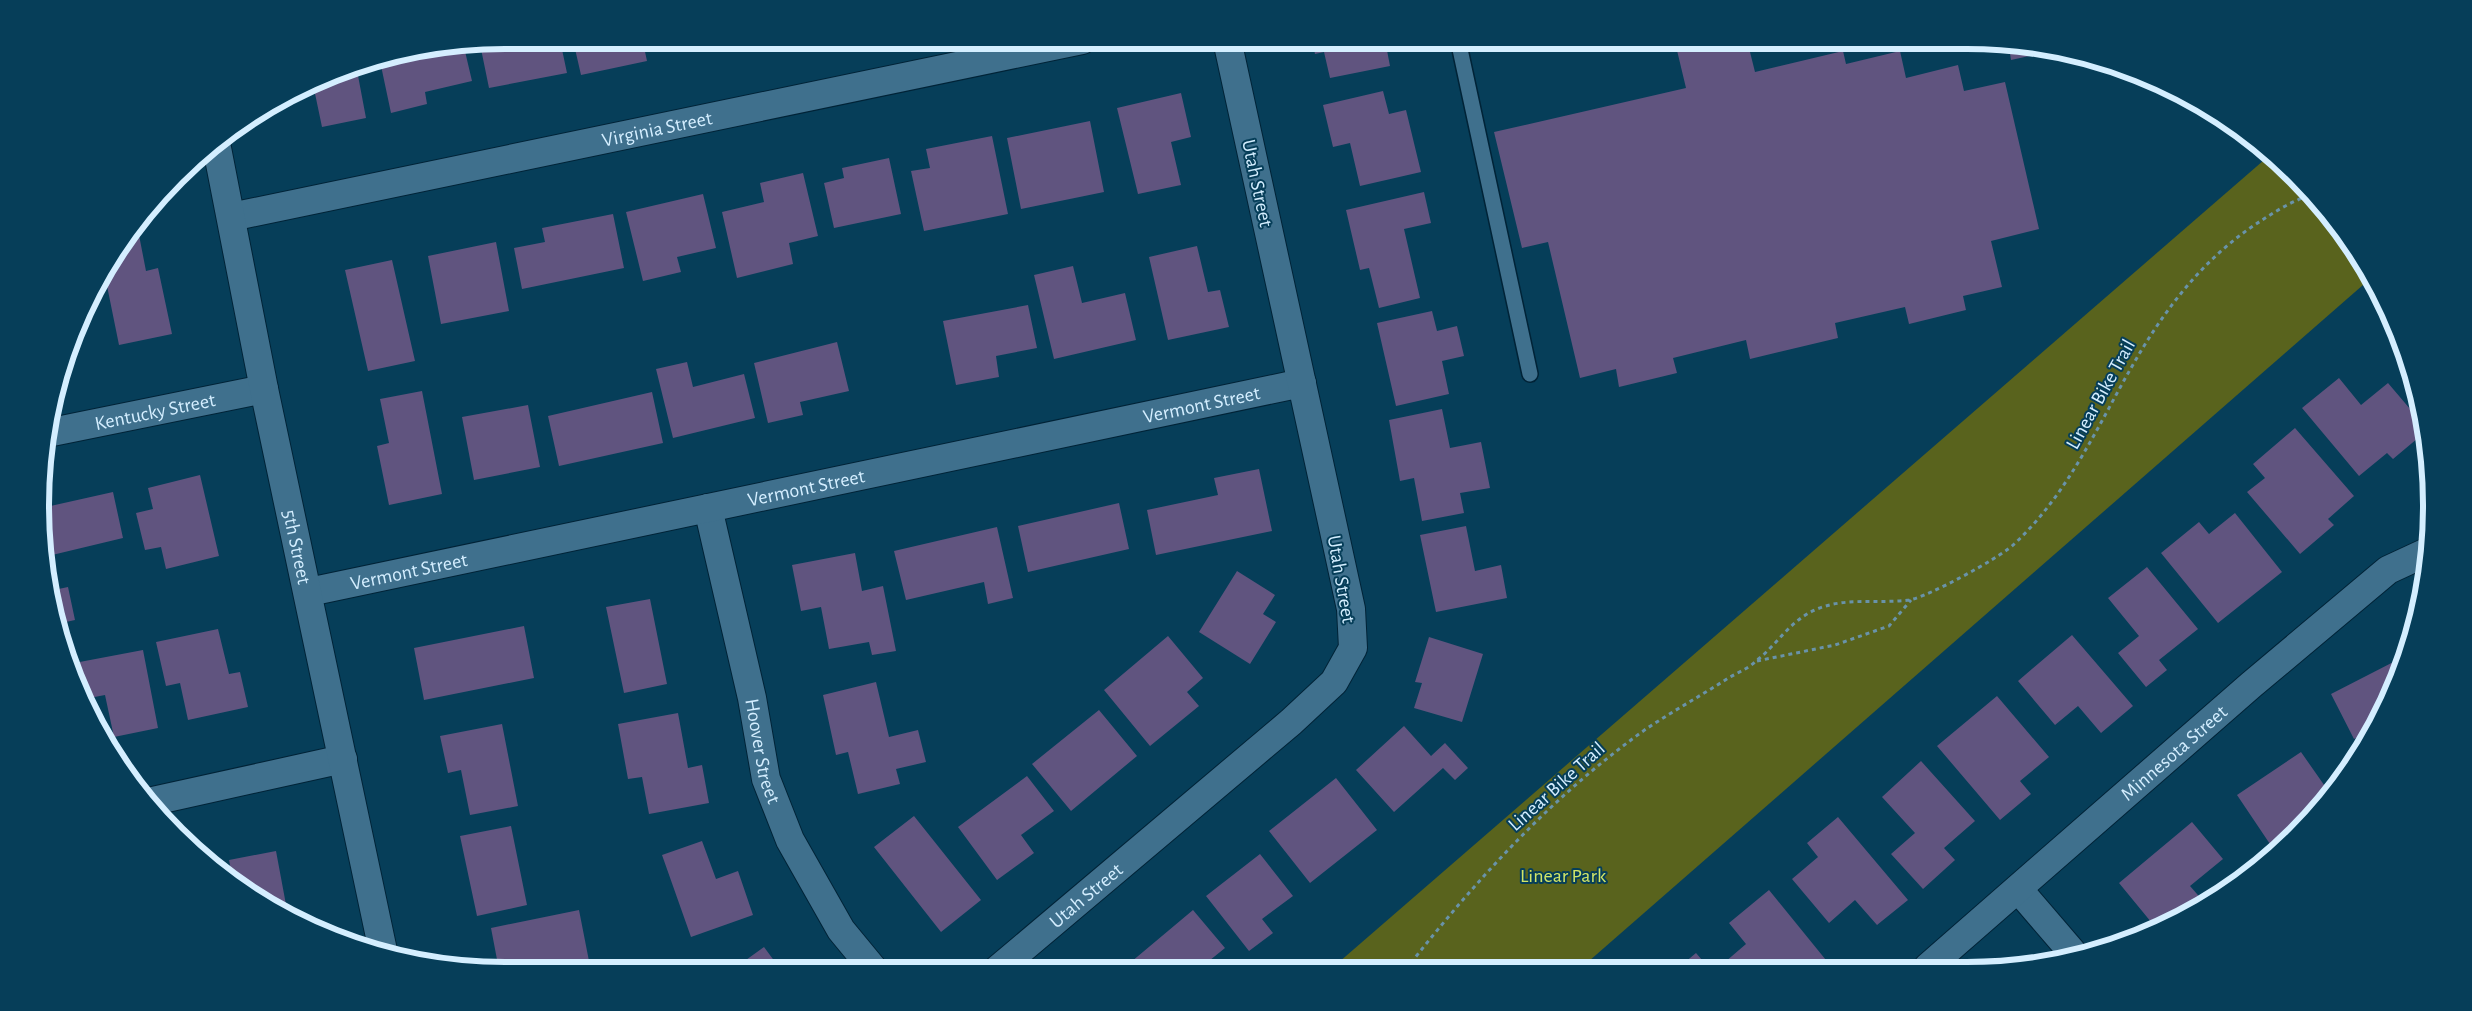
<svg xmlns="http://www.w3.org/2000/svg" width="2472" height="1011" viewBox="0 0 2472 1011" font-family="'Alegreya Sans',sans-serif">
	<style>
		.green { fill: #59631d }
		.building { fill: #60547f }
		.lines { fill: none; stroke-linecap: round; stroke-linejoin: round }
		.service-casing { stroke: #002337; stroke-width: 18 }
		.minor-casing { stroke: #002337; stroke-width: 30 }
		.tertiary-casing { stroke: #002337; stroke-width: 30 }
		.path { stroke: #6993a9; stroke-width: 3; stroke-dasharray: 4 4; stroke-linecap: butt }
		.service { stroke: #3f708d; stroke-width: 15 }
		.minor { stroke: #3f708d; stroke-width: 28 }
		.tertiary { stroke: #3f708d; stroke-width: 28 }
		.labels { text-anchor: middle; stroke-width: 4; stroke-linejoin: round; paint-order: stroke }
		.street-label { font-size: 20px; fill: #d4eeff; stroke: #063e59 }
		.park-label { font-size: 20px; fill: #d2e668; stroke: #063e59 }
		.rim { fill: none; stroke: #d4eeff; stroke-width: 6 }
	</style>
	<rect width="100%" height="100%" fill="#063e59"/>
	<!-- green -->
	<path class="green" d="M2271,154L2336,222L2371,278L1581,968L1331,969Z"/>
	<!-- building -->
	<path class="building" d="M505,40H560L567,73L489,88L480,44Z
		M573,40H675V41L644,47L647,61L581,75Z
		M697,40H733V41L699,48Z
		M1312,40H1385L1390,66L1330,78L1324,52L1315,54Z
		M1683,40H1747L1755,72L1843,51L1846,64L1900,51L1906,78L1958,65L1964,91L2005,82L2039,229L1991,241L2002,287L1963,296L1966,310L1909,324L1905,307L1835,323L1838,338L1750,359L1746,340L1673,358L1677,373L1619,387L1616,369L1580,378L1548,242L1522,248L1494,132L1686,88L1675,42Z
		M464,47L472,81L425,92L427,104L391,113L380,61Z
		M2009,47L2043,53L2011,60Z
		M356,65L366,118L322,127L313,84Z
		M1383,91L1389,114L1406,110L1421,172L1360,186L1350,143L1333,147L1323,105Z
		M1181,93L1191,137L1171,142L1181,185L1138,194L1117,108Z
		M1090,121L1104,192L1021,209L1007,138Z
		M992,136L1008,214L924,231L911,171L930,168L926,149Z
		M889,158L901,214L834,228L824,183L844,178L842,168Z
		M803,173L818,236L789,243L793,264L737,278L722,212L764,202L760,183Z
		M1424,192L1431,223L1404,229L1420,298L1379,308L1369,268L1360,270L1346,210Z
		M703,194L716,248L677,257L681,272L643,281L626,212Z
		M613,214L624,268L522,289L514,248L545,242L542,228Z
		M139,235L146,271L158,268L172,334L119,345L104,271L133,236Z
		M496,242L509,311L441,324L428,256Z
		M1197,246L1208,292L1220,290L1229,327L1168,340L1149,257Z
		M392,260L415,361L368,371L345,270Z
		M1073,266L1082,303L1125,293L1136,340L1054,359L1034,275Z
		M1028,305L1037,348L996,356L999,377L956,385L943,321Z
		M1432,311L1437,331L1457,326L1464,356L1442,361L1449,394L1396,406L1377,323Z
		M837,342L849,391L800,402L803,415L768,423L754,363Z
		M687,362L693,387L744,374L755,418L673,438L656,369Z
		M2339,378L2361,405L2388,383L2422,423L2424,433L2393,459L2387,453L2359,476L2302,408Z
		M422,391L442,494L389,505L377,446L389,443L380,399Z
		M652,392L663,443L559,466L548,416Z
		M528,405L540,467L474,480L462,417Z
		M1442,409L1450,448L1481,442L1490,488L1460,493L1464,513L1422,521L1414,478L1400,481L1389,420Z
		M2295,428L2354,496L2328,519L2334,525L2300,554L2247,492L2265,478L2253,464Z
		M1259,469L1272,531L1156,555L1147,510L1218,495L1214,478Z
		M200,475L219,556L166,569L161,547L145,550L136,513L153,509L148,488Z
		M113,492L123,538L48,556L46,507Z
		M1119,503L1129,549L1028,572L1018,526Z
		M2235,513L2282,572L2218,623L2161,553L2199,522L2209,534Z
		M1466,526L1475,571L1501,565L1507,598L1436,612L1420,535Z
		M997,527L1013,598L988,604L984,582L906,600L894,551Z
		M855,553L862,591L883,586L896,651L872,655L869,642L829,649L821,607L801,611L792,565Z
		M2147,567L2198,629L2159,660L2167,670L2146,687L2118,653L2139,636L2108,598Z
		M1237,571L1275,595L1263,614L1276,622L1250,664L1199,632Z
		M68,587L75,620L57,624L49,591Z
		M650,599L667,684L624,693L606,607Z
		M524,626L534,678L424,700L414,648Z
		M218,629L229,674L240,672L248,707L188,720L180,683L166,686L156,642Z
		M2072,635L2133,706L2101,733L2078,706L2055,725L2018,681Z
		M1168,636L1203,678L1187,692L1199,706L1150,746L1104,690Z
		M1429,637L1483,654L1462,722L1414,708L1422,683L1415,682Z
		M143,650L158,728L114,737L105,695L84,699L75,683L69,664Z
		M2407,655L2370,731L2354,739L2331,694Z
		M876,682L889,737L918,730L926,762L896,769L900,784L858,794L848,752L836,755L823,695Z
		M1997,696L2049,757L2020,781L2031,794L2000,820L1937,746Z
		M1099,710L1137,756L1071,811L1032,764Z
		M678,713L688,768L702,765L709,803L649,814L642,777L628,779L618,724Z
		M502,724L518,806L470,815L461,770L448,773L440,736Z
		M1404,726L1431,756L1445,743L1468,768L1455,780L1443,768L1394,812L1356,770Z
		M2301,752L2329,792L2276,853L2237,795Z
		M1921,761L1975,821L1944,848L1955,860L1923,889L1891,854L1915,833L1882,797Z
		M1027,776L1054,811L1021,835L1034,853L997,880L958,827Z
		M1336,778L1377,830L1310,883L1269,831Z
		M914,816L981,900L941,932L874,847Z
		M1838,817L1908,900L1877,925L1855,900L1829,923L1792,879L1818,857L1807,843Z
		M2192,822L2223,859L2190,886L2204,902L2172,923L2156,928L2119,883Z
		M511,826L527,905L477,916L460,836Z
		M702,841L716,879L738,871L753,915L691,937L662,855Z
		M276,851L287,910L233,881L229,860Z
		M1260,854L1293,896L1262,919L1273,933L1249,951L1206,896Z
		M1769,890L1830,965L1827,968H1729L1725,962L1746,944L1729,923Z
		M579,910L589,961L552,968V971L499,970L491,928Z
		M1193,910L1225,948L1199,969H1138L1131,962Z
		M764,947L781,970H732Z
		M1696,953L1709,968H1678Z"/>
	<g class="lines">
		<defs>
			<path id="service" d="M1458,40L1530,374
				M1459,45L1479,40"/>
			<g id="minor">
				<path id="s1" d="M231,217L1082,40"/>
				<path id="s2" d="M47,433L264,389"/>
				<path id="s3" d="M708,508L752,698L766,779L790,840L841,930L874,970"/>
				<path id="s4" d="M309,592L1302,383"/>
				<path d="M153,801L343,759"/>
				<path d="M2018,889L2073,953"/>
				<path id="s5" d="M1928,967L2251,685L2388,570L2429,551"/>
				<path id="s6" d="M997,970L1291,722L1334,682L1353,648L1351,609L1227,40"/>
			</g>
			<g id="tertiary">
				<path id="s7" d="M216,143L264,389L383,951"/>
			</g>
		</defs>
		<!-- service casing -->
		<use href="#service" class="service-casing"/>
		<!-- minor casing -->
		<use href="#minor" class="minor-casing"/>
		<!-- tertiary casing -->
		<use href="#tertiary" class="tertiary-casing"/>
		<!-- path -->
		<path class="path" d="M1757,661L1835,645L1889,626L1911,600
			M1406,969C1477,879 1552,796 1646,729C1673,711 1702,695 1730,677C1739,672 1749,668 1756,661C1777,645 1790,620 1817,609C1846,597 1879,604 1909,600C1928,597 1997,559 2012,546C2070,493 2099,422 2138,356C2168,305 2206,257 2256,224C2273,213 2291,201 2311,195"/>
		<!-- service -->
		<use href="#service" class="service"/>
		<!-- minor -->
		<use href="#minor" class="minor"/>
		<!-- tertiary -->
		<use href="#tertiary" class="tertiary"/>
	</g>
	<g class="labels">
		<!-- street labels -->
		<g class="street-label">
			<text dy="7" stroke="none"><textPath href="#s1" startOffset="435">Virginia Street</textPath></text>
			<text transform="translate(1258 183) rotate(78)" y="7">Utah Street</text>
			<text transform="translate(2100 394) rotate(-61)" y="7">Linear Bike Trail</text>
			<text dy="7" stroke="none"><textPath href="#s4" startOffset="912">Vermont Street</textPath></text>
			<text dy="7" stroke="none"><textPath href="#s2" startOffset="110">Kentucky Street</textPath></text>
			<text dy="7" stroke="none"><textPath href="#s4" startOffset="508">Vermont Street</textPath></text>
			<text dy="7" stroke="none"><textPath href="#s7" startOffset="412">5th Street</textPath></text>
			<text dy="7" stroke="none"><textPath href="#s4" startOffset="102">Vermont Street</textPath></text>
			<text transform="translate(1342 579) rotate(80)" y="7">Utah Street</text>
			<text dy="7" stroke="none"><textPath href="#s3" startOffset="249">Hoover Street</textPath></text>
			<text dy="7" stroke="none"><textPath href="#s5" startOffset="326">Minnesota Street</textPath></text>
			<text transform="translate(1556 786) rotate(-42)" y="7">Linear Bike Trail</text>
			<text dy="7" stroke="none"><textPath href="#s6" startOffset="116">Utah Street</textPath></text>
		</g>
		<!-- park labels -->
		<g class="park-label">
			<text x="1563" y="882">Linear Park</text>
		</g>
	</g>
	<!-- crop -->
	<path d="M0 0H2472V1011H0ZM505 49H1967A456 456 0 0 1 2423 505V506A456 456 0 0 1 1967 962H505A456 456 0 0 1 49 506V505A456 456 0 0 1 505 49Z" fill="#063e59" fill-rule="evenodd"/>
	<path class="rim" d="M505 49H1967A456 456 0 0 1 2423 505V506A456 456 0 0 1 1967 962H505A456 456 0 0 1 49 506V505A456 456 0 0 1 505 49Z"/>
</svg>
